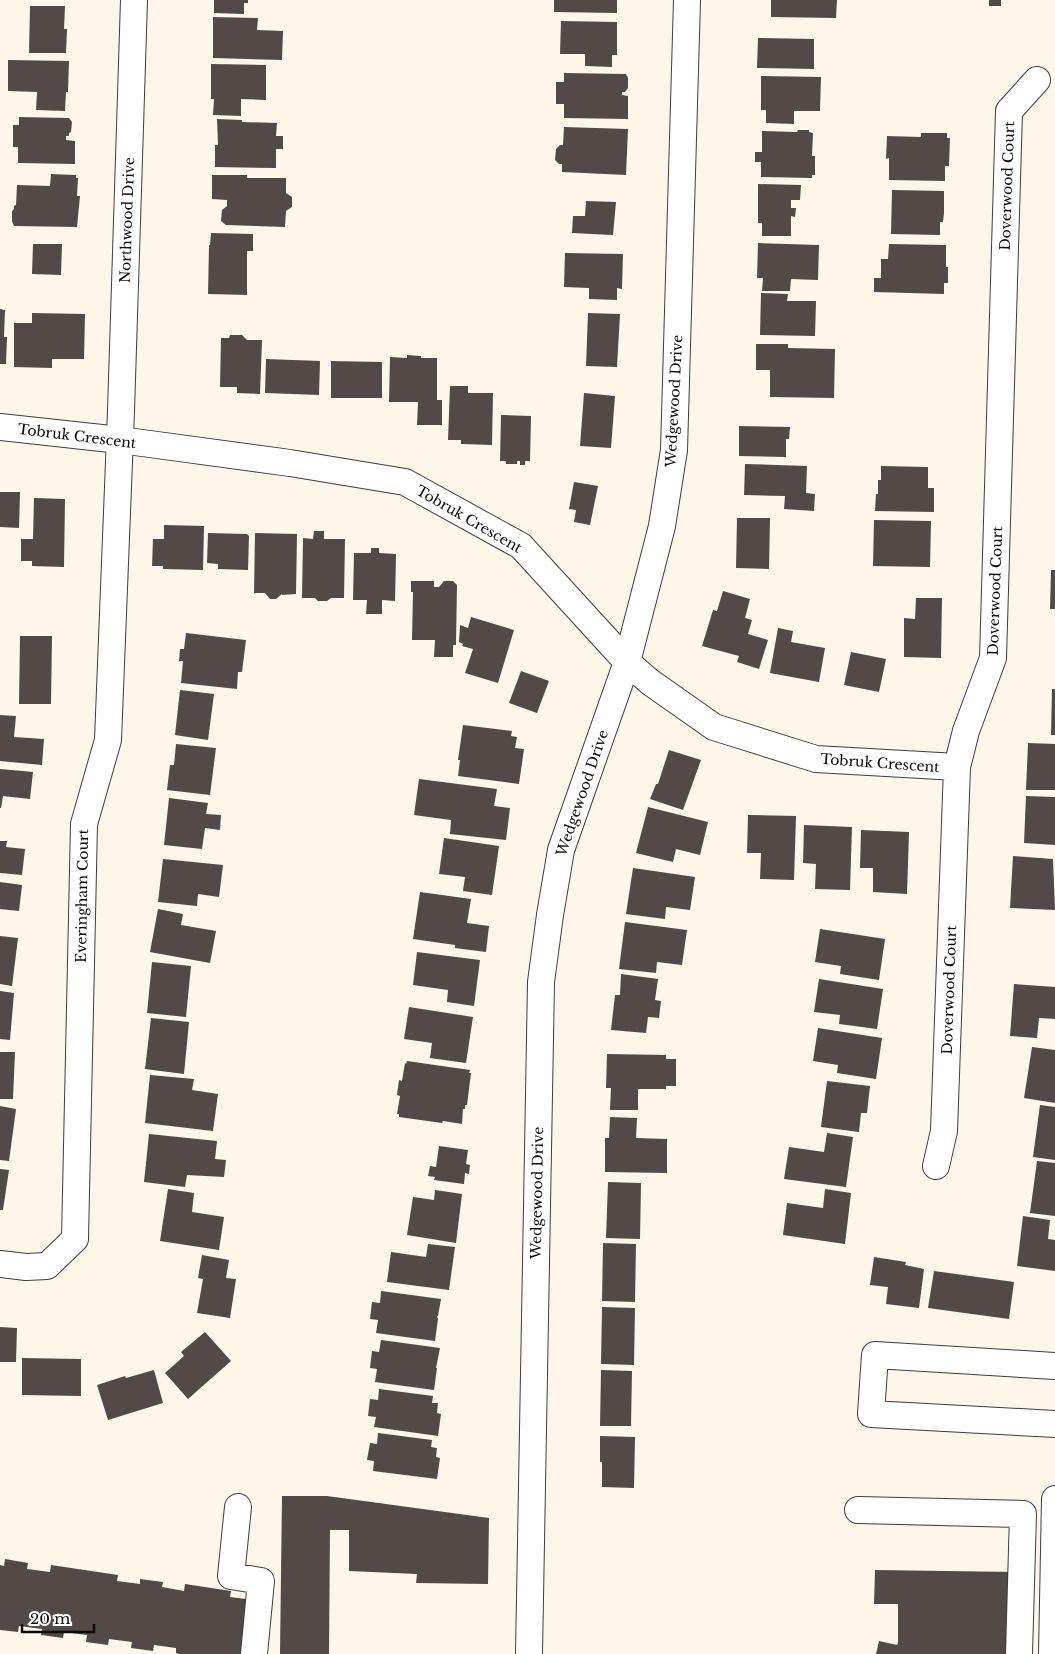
<svg xmlns="http://www.w3.org/2000/svg" width="1055" height="1654" viewBox="0 0 1055 1654" font-family="'Libre Baskerville',serif">
	<style>
		.building { fill: #534a47 }
		.lines { fill: none; stroke-linecap: round; stroke-linejoin: round }
		.minor-casing { stroke: #3d3d3d; stroke-width: 28 }
		.minor { stroke: #fff; stroke-width: 26 }
		.labels { text-anchor: middle; stroke-width: 5; stroke-linejoin: round; paint-order: stroke }
		.street-label { font-size: 14px; fill: #0a0a0a; stroke: #fff }
	</style>
	<rect width="100%" height="100%" fill="#fef7e9"/>
	<!-- building -->
	<path class="building" d="M214,0H248V3H244V14L214,13Z
		M554,0H617V13L554,12Z
		M771,0H837L836,18L771,17Z
		M989,0H1001V6H989Z
		M30,6H65L64,29H67L66,53H29Z
		M213,17L258,18L257,30L283,31L282,60L213,58Z
		M561,21L617,22V55H612V67L585,66V54H560Z
		M758,38L814,39V69L757,68Z
		M8,60L69,61L68,92H66L65,111L36,110L37,92L8,91Z
		M211,64L266,65V100L241,99V116L213,115L214,99H211Z
		M564,73L626,74L628,78V88L625,92H622V95L628,96V119L564,118V104H556V82H564Z
		M761,76L821,77L820,111H794V124L766,123V110H761Z
		M19,117L69,118L72,122L71,132L69,133V136H66V140L75,141V164L18,163V147H13V125H19Z
		M217,119L242,120V122L277,123L276,136H283V149H276V168L215,167V145H218Z
		M564,127L628,129L626,175L562,172V164H559L555,160L556,149L560,145H563Z
		M798,130H809V132L813,133L812,156H815V175H812V178L761,177V162H755V152H762V131L797,132Z
		M921,133H947V138H950L949,166H945V181L889,180V158L886,159L887,136L921,137Z
		M51,174L76,175V178H78L77,196H80L77,227L14,226L12,221V211L14,209V206L16,205L17,185L50,186Z
		M212,175H247V178H286V193L292,197V207L286,211L285,227L226,225L221,221L222,210L227,206V200L212,199Z
		M758,184L801,185L800,200H791V208H796L795,217L791,216V236H762V223H758Z
		M892,190L944,191V213L943,222H940V235L891,234Z
		M586,201L616,202L613,235L572,233L573,216H585Z
		M211,233L253,234V251H247V295L208,294L209,245H210Z
		M758,243L819,245L818,280L791,279L790,291H762L763,278H757Z
		M33,244H62L61,275L32,274Z
		M889,244L946,245V267H948V283H944V294L874,292V278H881V259H888Z
		M565,253L623,254L622,289L617,288V300L589,299V288L564,287Z
		M761,293L788,294L787,301H816L815,336L760,335Z
		M0,309L5,310L4,337H7L6,364H0Z
		M32,313L85,314L84,359H52V368L14,367V323H32Z
		M588,313L620,314L617,367L586,366Z
		M230,335H242L247,340H262L260,394L237,393V387H220L221,338H229Z
		M756,344H788V348L835,349L834,398L770,397V370H756Z
		M407,355L421,356V358H437V400H442V425H417L418,402H389L390,357L407,358Z
		M266,359L320,361L319,395L265,393Z
		M331,361L382,362V398H331Z
		M450,386H468V393H493L492,445L461,444V440H448Z
		M584,393L615,396L611,448L580,446Z
		M501,415L531,416L530,461H525V465H520V461H517V464H506V461H500Z
		M739,426L790,427L789,439H786V457L739,456Z
		M745,464L807,466L806,493L815,494L814,511L784,509L785,496L744,495Z
		M881,466L928,467V488H934V512L875,511L876,494H878V480H881Z
		M574,482L598,486L590,525L574,522L576,510L569,509Z
		M0,492H20L19,528L0,527Z
		M34,498L65,499L64,567L32,566V561H21V539H33Z
		M737,518H770L769,569L736,568Z
		M874,520L931,521L930,567L873,566Z
		M164,525L204,526L203,570L163,569V566H152L153,539H164Z
		M314,531H324V539H345L344,598H331L327,601H318L315,598H302L303,538L313,539Z
		M208,533L247,534L249,536L248,570L218,569V564L207,563Z
		M255,533L297,534L296,594L282,595V594L276,599H270L265,593H254Z
		M371,548H379V553L396,554L395,601L382,600V614H366L367,600H353L354,553H371Z
		M1051,570H1055V609H1050Z
		M411,581H434V587H439L444,581H453L457,585L456,645H453V657H434L435,640H412L413,592H411Z
		M723,591L750,599L745,618L752,620L748,634L768,640L759,669L737,662L739,656L702,646L713,610L717,611Z
		M916,598H942L941,658L904,657V618L915,619Z
		M471,617L514,630L498,683L465,673L473,649L462,646L463,644L459,642L460,625L468,628Z
		M778,628L793,631L791,642L825,648L819,682L770,673Z
		M186,633L246,640L242,672H238L237,689L181,683L183,661H179L180,649H184Z
		M20,636H52L51,704H19Z
		M851,652L886,659L879,692L844,685Z
		M521,671L549,681L537,713L509,703Z
		M1052,689H1055V735H1051Z
		M180,690L214,694L208,740L175,735Z
		M0,715L16,716L14,737L44,739L42,765L0,761Z
		M463,725L512,731L511,736L517,737L515,748L524,749L519,784L458,776L460,760H458Z
		M1028,743L1055,744V790H1026Z
		M176,744L216,748L210,795L167,790L170,765H174Z
		M669,750L701,760L683,810L650,799L656,784H658Z
		M0,769L33,772L30,799L3,796L1,808H0Z
		M419,779L497,789L494,806L510,808L506,840L450,834L451,820L414,815Z
		M1026,796L1055,797V845L1024,843Z
		M169,798L208,803L206,814L221,815L220,830L205,828L202,849L164,845Z
		M648,807L708,822L700,855L676,849L673,862L636,853Z
		M748,815L796,816L794,880L760,879L761,853H747Z
		M804,825L852,827L850,890L815,889L816,864L803,863Z
		M861,830L909,832L907,894L873,892V868H860Z
		M444,838L499,846L492,895L463,891L465,877L439,874Z
		M0,841H7L6,847L25,849L22,875L0,873Z
		M1013,856L1053,859L1055,910L1010,908Z
		M163,859L223,865L219,897L198,894L197,906L158,902Z
		M633,868L695,877L690,910L666,907L665,919L626,914Z
		M0,882L22,885L19,911L0,909Z
		M420,892L471,899L467,923L489,926L486,952L455,948V945L413,939Z
		M158,909L183,914L181,925L216,931L210,963L150,952Z
		M625,922L687,930L682,965L657,962L656,973L619,969Z
		M820,929L885,939L879,980L840,974L841,966L815,962Z
		M0,936L18,938L12,986L0,984Z
		M417,952L480,960L474,1006L447,1002L448,990L413,985Z
		M152,962L191,966L186,1017L147,1013Z
		M621,974L658,979L655,1000L661,1001L659,1018L648,1017L646,1033L611,1030L615,995H620Z
		M819,979L883,989L877,1029L839,1024L840,1015L814,1012Z
		M1014,984L1055,987V1019L1039,1018L1037,1038L1010,1036Z
		M0,991L14,993L10,1040L0,1039Z
		M409,1007L473,1017L466,1063L430,1058L432,1043L404,1039Z
		M151,1018L189,1022L184,1074L145,1069Z
		M818,1028L882,1038L876,1079L837,1073L838,1065L813,1061Z
		M1032,1047L1055,1050V1103L1024,1098Z
		M0,1052H15L13,1099H0Z
		M607,1054L666,1055V1059H676V1086H666V1089H638V1110H610L611,1088H606Z
		M407,1061L470,1070L469,1073H471L467,1105H465V1109H463L462,1124L443,1121L442,1123L399,1117V1114H397L400,1096L397,1095L399,1080L402,1081L405,1063L406,1064Z
		M150,1075L194,1079L192,1090L218,1094L213,1131L145,1123Z
		M827,1081L870,1086L867,1113H861L859,1132L821,1127Z
		M1040,1105L1055,1107V1160L1033,1157Z
		M0,1106L16,1109L9,1161L0,1160Z
		M610,1117L637,1118L636,1138L667,1139V1173L605,1172V1138H609Z
		M827,1133L853,1137L846,1187L784,1179L789,1147L824,1152Z
		M149,1134L217,1141L215,1159L226,1160L224,1177L187,1175L185,1187L144,1182Z
		M439,1146L468,1150L466,1164L470,1165L469,1174L465,1173L464,1184L434,1180L435,1177L428,1176L430,1166L436,1167Z
		M1037,1161L1055,1163V1216L1030,1213Z
		M0,1169L9,1170L3,1210H0Z
		M608,1182L641,1183L640,1239L606,1238Z
		M168,1189L194,1193L192,1212L224,1217L219,1250L160,1241Z
		M825,1189L851,1193L845,1244L783,1235L787,1203L823,1208Z
		M435,1190L462,1194L456,1243L407,1235L413,1197L434,1200Z
		M1023,1216L1050,1220L1048,1239L1055,1240V1271L1017,1266Z
		M603,1243L636,1244L635,1302L602,1301Z
		M428,1244L455,1247L449,1290L387,1282L391,1252L426,1257Z
		M202,1255L229,1260L226,1278L236,1279L230,1318L197,1313L203,1279L198,1278Z
		M874,1257L906,1262L905,1265L924,1269L919,1308L886,1304L888,1287L870,1285Z
		M934,1271L1014,1282L1009,1319L928,1308Z
		M381,1291L441,1299L438,1316H437L438,1319L435,1341L376,1333L378,1320L370,1319L372,1302L380,1303Z
		M602,1307L635,1308L634,1365L601,1364Z
		M0,1327L17,1328L16,1362H0Z
		M205,1332L231,1361L188,1399L165,1373L184,1356L181,1352Z
		M381,1340L440,1348L436,1368H437L434,1390L375,1382L377,1369L370,1368L372,1351L379,1352Z
		M22,1358L81,1359V1396L22,1395Z
		M154,1370L163,1403L108,1420L97,1385L125,1376L126,1378Z
		M601,1370L632,1371L631,1426H600Z
		M379,1389L433,1396L432,1403H438L437,1413L441,1414L438,1436L374,1427L376,1417L368,1416L370,1399L378,1400Z
		M378,1433L432,1440L431,1447L437,1448L436,1457L440,1458L437,1479L373,1471L374,1461L367,1460L370,1443L377,1444Z
		M600,1436L635,1437L634,1488L602,1487V1462H600Z
		M282,1496H327L489,1518L488,1584L416,1583L417,1574L349,1571V1530H330L329,1654H280Z
		M5,1559L28,1563L27,1569L50,1572L51,1565L118,1575L117,1581L140,1584V1579L163,1582L162,1587L184,1591L185,1584L231,1591L230,1597L254,1600L246,1654H179L176,1653V1648L154,1645L153,1651L131,1648L132,1642L109,1639L108,1645L86,1642L87,1635L64,1632L63,1638L41,1635L42,1629L19,1626L18,1632L0,1630V1565L4,1566Z
		M875,1570L1017,1572L1016,1654H876L879,1641L897,1645L898,1643V1604H874Z"/>
	<g class="lines">
		<defs>
			<path id="minor" d="M0,427L120,440L290,463L405,482L521,546L627,662L650,682L714,727L816,759L957,767
				M936,1166L944,1131L957,767L966,731L993,658L1009,111L1037,80
				M0,1264L26,1267L47,1266L75,1239L84,824L108,740L121,411L134,0
				M1055,1366L875,1355L871,1414L1055,1424
				M238,1507L231,1576L261,1581L254,1654
				M858,1510L1023,1514L1019,1654
				M529,1654L541,982L550,915L561,850L627,662L662,526L674,450L687,0
				M1052,1654L1055,1499"/>
		</defs>
		<!-- minor casing -->
		<use href="#minor" class="minor-casing"/>
		<!-- minor -->
		<use href="#minor" class="minor"/>
	</g>
	<g class="labels">
		<!-- street labels -->
		<g class="street-label">
			<text transform="translate(1007 186) rotate(-88)" y="5">Doverwood Court</text>
			<text transform="translate(127 220) rotate(-88)" y="5">Northwood Drive</text>
			<text transform="translate(674 401) rotate(-87)" y="5">Wedgewood Drive</text>
			<text transform="translate(77 436) rotate(7)" y="5">Tobruk Crescent</text>
			<text transform="translate(469 519) rotate(30)" y="5">Tobruk Crescent</text>
			<text transform="translate(995 591) rotate(-88)" y="5">Doverwood Court</text>
			<text transform="translate(880 763) rotate(4)" y="5">Tobruk Crescent</text>
			<text transform="translate(582 793) rotate(-71)" y="5">Wedgewood Drive</text>
			<text transform="translate(82 896) rotate(-89)" y="5">Everingham Court</text>
			<text transform="translate(949 990) rotate(-88)" y="5">Doverwood Court</text>
			<text transform="translate(537 1193) rotate(-89)" y="5">Wedgewood Drive</text>
		</g>
	</g>
	<!-- scale -->
	<path d="M22 1624v8h72v-8" fill="none" stroke="#0a0a0a" stroke-width="2.5"/>
	<text x="30" y="1624" font-size="15" fill="#0a0a0a" stroke="#ffffff" stroke-width="4" paint-order="stroke">20 m</text>
</svg>
